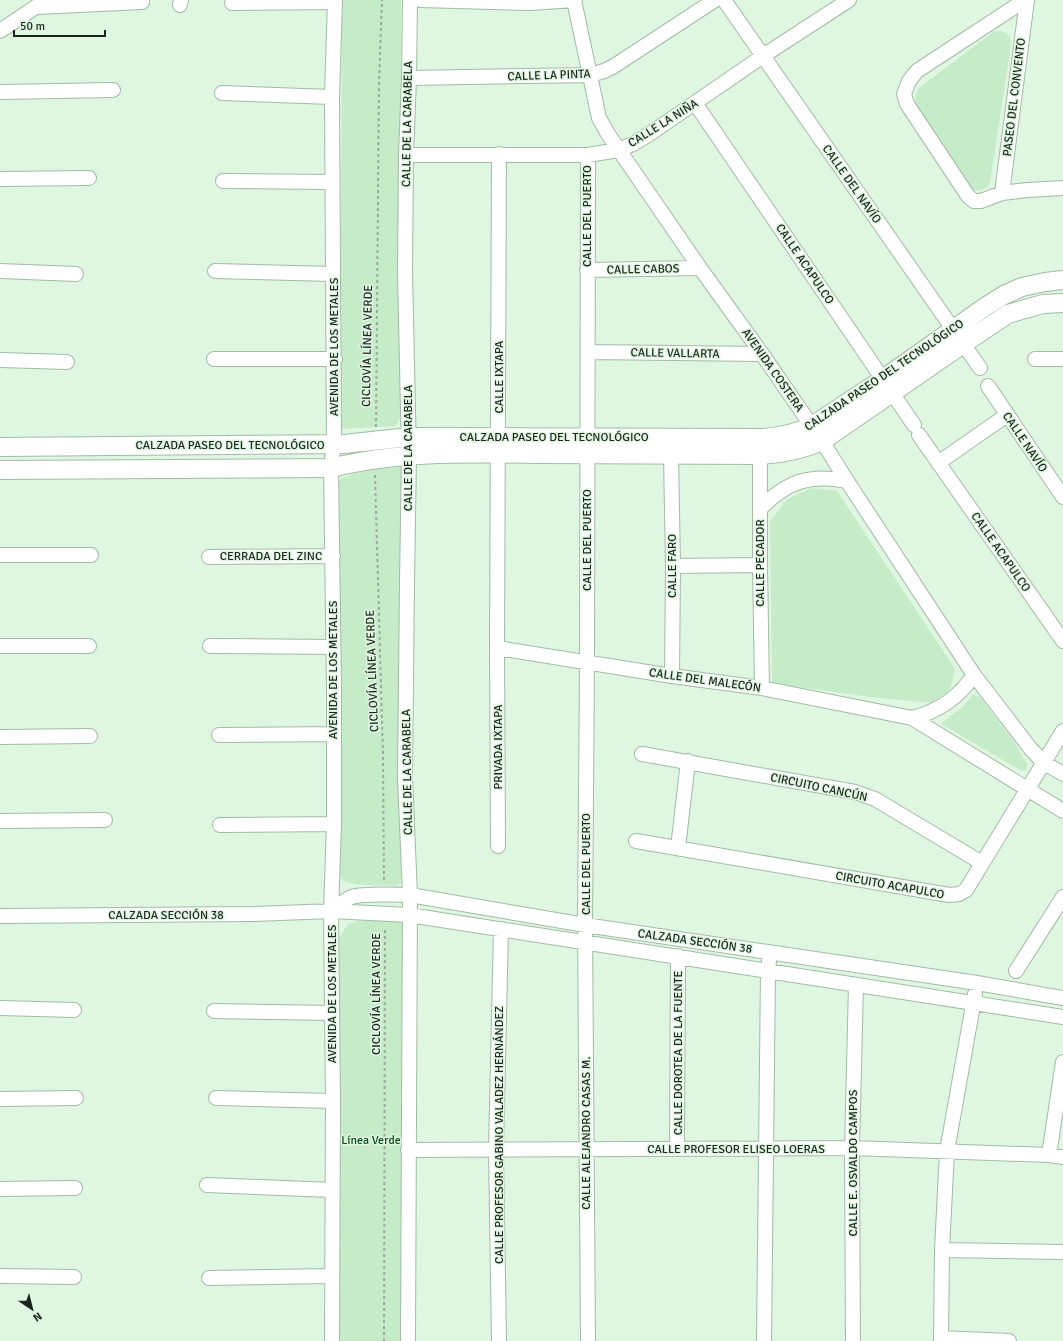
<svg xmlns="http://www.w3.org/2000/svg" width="1063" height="1341" viewBox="0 0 1063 1341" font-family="Signika,sans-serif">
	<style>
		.green { fill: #c5ebc8 }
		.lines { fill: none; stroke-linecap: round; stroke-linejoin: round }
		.minor-casing { stroke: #a3baa5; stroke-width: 16 }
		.major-casing { stroke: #a3baa5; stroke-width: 20 }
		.path { stroke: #9aac9c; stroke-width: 2; stroke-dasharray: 3 3; stroke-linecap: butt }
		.minor { stroke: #fff; stroke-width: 14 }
		.major { stroke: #fff; stroke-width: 18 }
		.labels { text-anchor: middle; stroke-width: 3; stroke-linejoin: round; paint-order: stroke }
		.street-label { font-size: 12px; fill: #1d261e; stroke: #dff6e1 }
		.park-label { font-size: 12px; fill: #054e1c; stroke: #dff6e1 }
	</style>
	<rect width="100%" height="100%" fill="#dff6e1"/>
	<!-- green -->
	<path class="green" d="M342,0H401L400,418L398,422L395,426L340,429Z
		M995,31C1006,31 1011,34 1011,45L990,182C987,190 979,192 972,189L916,106C915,98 915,94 920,87Z
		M402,463L401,883L396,886C384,885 354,886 344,881C340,878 340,874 339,870L337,481L352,474Z
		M811,488L837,491L955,669L950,690L931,703L870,697L772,683L770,522L786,500Z
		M973,694L981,698L1014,742L1027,764L1026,771L1020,770L941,724C952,714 965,708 973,694Z
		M406,920L404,1341H338L339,938L348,924L358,921Z"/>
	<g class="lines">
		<defs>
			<path id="minor" d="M420,0L530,3L575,0
				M574,0L599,118L608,134L700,268L762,354L822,441L847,481L974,675L1030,748L1043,762L1063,774
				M724,0L980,368
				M1025,0L917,71L909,81L904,94L907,104L968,196L974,201H981L1002,193L1027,190L1063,188
				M232,3L335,2
				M180,5L181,0
				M36,7L142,2
				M0,31L43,2
				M409,78L590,75L604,71L614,66L715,0
				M0,92L113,90
				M222,93L332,97
				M695,103L914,425
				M406,155H588L618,150L633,144L651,133L763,56L849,0
				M588,155L587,662L585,925L588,1341
				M0,179L89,178
				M223,181L332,182
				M1002,193L1027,0
				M587,270L700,268
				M0,271L76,274
				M215,271L333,274
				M588,352L762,354
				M214,359H335
				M1035,359H1063
				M0,360L67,362
				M988,386L1063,497
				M919,435L1063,641
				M760,445V565L762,688
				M671,455L673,566L672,676
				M938,463L1007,415
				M761,508C787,481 810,474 847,481
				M0,555H91
				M209,557L333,556
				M673,566L760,565
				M0,646H89
				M210,646L333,647
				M497,648L672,676L762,688L912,718L1063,811
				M912,718C939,711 958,698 974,675
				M219,735L334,734
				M0,737L90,736
				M642,754L855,792L875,799L982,863
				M0,821L105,820
				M220,825L334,824
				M636,841L949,895L959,894L966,890L1063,731
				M498,846L497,648L499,154
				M678,848L688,761
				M331,911C338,906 344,900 352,897C365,893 395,895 410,895L585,925L977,983L1063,998
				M0,916L254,914L331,911L409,915L1063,1017
				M1016,971L1063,897
				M0,1008L74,1010
				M214,1011L332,1013
				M216,1098L333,1101
				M0,1099L76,1098
				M677,1149L678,956
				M408,1150L852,1148L1049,1155L1063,1157
				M1049,1155L1063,1062
				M207,1185L332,1190
				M0,1189L75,1188
				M942,1250L1063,1252
				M0,1276L74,1277
				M209,1278L332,1276
				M941,1338L1009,1341
				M332,1341L333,1101L331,911L334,824V691L331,468L334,444L332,97L335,0
				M408,1341L410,895L405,778L407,583L409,455L405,273L406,155L409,78L410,0
				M499,1341L496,1150L501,929
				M764,1341L768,970L769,961
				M853,1341L852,1148L856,985
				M941,1341L942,1250L947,1151L975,994"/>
			<path id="major" d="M0,447L344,444L409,437L761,438C779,437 795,434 812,426L883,379L985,307L1004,295L1022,287L1045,282L1063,280
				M0,470L331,468C398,451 468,453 536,454C611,454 685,455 760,455C782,454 802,450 822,441L963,344L1008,314L1043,304L1063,303"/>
		</defs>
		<!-- minor casing -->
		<use href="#minor" class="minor-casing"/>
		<!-- major casing -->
		<use href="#major" class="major-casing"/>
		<!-- path -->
		<path class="path" d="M376,427L379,81L382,0
			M375,475L383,755L384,883
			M384,1341L385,927"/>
		<!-- minor -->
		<use href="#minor" class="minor"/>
		<!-- major -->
		<use href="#major" class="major"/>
	</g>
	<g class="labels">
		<!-- street labels -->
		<g class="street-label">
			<text transform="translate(549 75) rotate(-2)" y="4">CALLE LA PINTA</text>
			<text transform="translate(1014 97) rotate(-83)" y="4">PASEO DEL CONVENTO</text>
			<text transform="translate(663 123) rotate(-32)" y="4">CALLE LA NIÑA</text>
			<text transform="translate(407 124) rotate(-89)" y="4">CALLE DE LA CARABELA</text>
			<text transform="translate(852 184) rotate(55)" y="4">CALLE DEL NAVÍO</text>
			<text transform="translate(587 216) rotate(-90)" y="4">CALLE DEL PUERTO</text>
			<text transform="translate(805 264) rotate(56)" y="4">CALLE ACAPULCO</text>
			<text transform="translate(643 269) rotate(-1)" y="4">CALLE CABOS</text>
			<text transform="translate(367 346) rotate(-89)" y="4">CICLOVÍA LÍNEA VERDE</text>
			<text transform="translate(334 347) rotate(-90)" y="4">AVENIDA DE LOS METALES</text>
			<text transform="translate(675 353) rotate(1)" y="4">CALLE VALLARTA</text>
			<text transform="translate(773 370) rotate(55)" y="4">AVENIDA COSTERA</text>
			<text transform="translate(884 375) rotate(-34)" y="4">CALZADA PASEO DEL TECNOLÓGICO</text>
			<text transform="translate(499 377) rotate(-90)" y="4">CALLE IXTAPA</text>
			<text x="554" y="441">CALZADA PASEO DEL TECNOLÓGICO</text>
			<text transform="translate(1025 442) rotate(56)" y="4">CALLE NAVÍO</text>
			<text x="230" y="449">CALZADA PASEO DEL TECNOLÓGICO</text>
			<text transform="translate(408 448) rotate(-90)" y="4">CALLE DE LA CARABELA</text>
			<text transform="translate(587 540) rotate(-90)" y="4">CALLE DEL PUERTO</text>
			<text transform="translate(1001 552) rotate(55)" y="4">CALLE ACAPULCO</text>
			<text x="271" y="560">CERRADA DEL ZINC</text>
			<text transform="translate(760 563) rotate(-90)" y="4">CALLE PECADOR</text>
			<text transform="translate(672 566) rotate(-90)" y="4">CALLE FARO</text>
			<text transform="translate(333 670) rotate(-90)" y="4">AVENIDA DE LOS METALES</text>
			<text transform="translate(372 671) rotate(-92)" y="4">CICLOVÍA LÍNEA VERDE</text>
			<text transform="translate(705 680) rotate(8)" y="4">CALLE DEL MALECÓN</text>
			<text transform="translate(498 747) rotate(-90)" y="4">PRIVADA IXTAPA</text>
			<text transform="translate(407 772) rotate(-91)" y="4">CALLE DE LA CARABELA</text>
			<text transform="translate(819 787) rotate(12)" y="4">CIRCUITO CANCÚN</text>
			<text transform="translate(586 864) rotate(-90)" y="4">CALLE DEL PUERTO</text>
			<text transform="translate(890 885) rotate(10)" y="4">CIRCUITO ACAPULCO</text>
			<text x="166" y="919">CALZADA SECCIÓN 38</text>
			<text transform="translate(695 941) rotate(8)" y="4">CALZADA SECCIÓN 38</text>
			<text transform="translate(332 994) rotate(-90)" y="4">AVENIDA DE LOS METALES</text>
			<text transform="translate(376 994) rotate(-90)" y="4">CICLOVÍA LÍNEA VERDE</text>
			<text transform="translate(678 1053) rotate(-90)" y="4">CALLE DOROTEA DE LA FUENTE</text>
			<text transform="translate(586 1133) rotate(-90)" y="4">CALLE ALEJANDRO CASAS M.</text>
			<text transform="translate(499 1135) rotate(-90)" y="4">CALLE PROFESOR GABINO VALADEZ HERNÁNDEZ</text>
			<text x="736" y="1153">CALLE PROFESOR ELISEO LOERAS</text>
			<text transform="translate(853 1163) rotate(-90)" y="4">CALLE E. OSVALDO CAMPOS</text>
		</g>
		<!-- park labels -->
		<g class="park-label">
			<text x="371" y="1144">Línea Verde</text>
		</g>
	</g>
	<!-- north arrow -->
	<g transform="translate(32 1309) rotate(145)" stroke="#dff6e1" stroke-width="3" paint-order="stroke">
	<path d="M0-3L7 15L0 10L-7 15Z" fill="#1d261e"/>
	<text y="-6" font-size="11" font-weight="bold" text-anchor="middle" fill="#1d261e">N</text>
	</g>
	<!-- scale -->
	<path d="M14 30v6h91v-6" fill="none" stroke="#1d261e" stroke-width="2"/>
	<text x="20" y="30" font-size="12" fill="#1d261e" stroke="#dff6e1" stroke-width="3" paint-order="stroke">50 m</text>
</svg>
